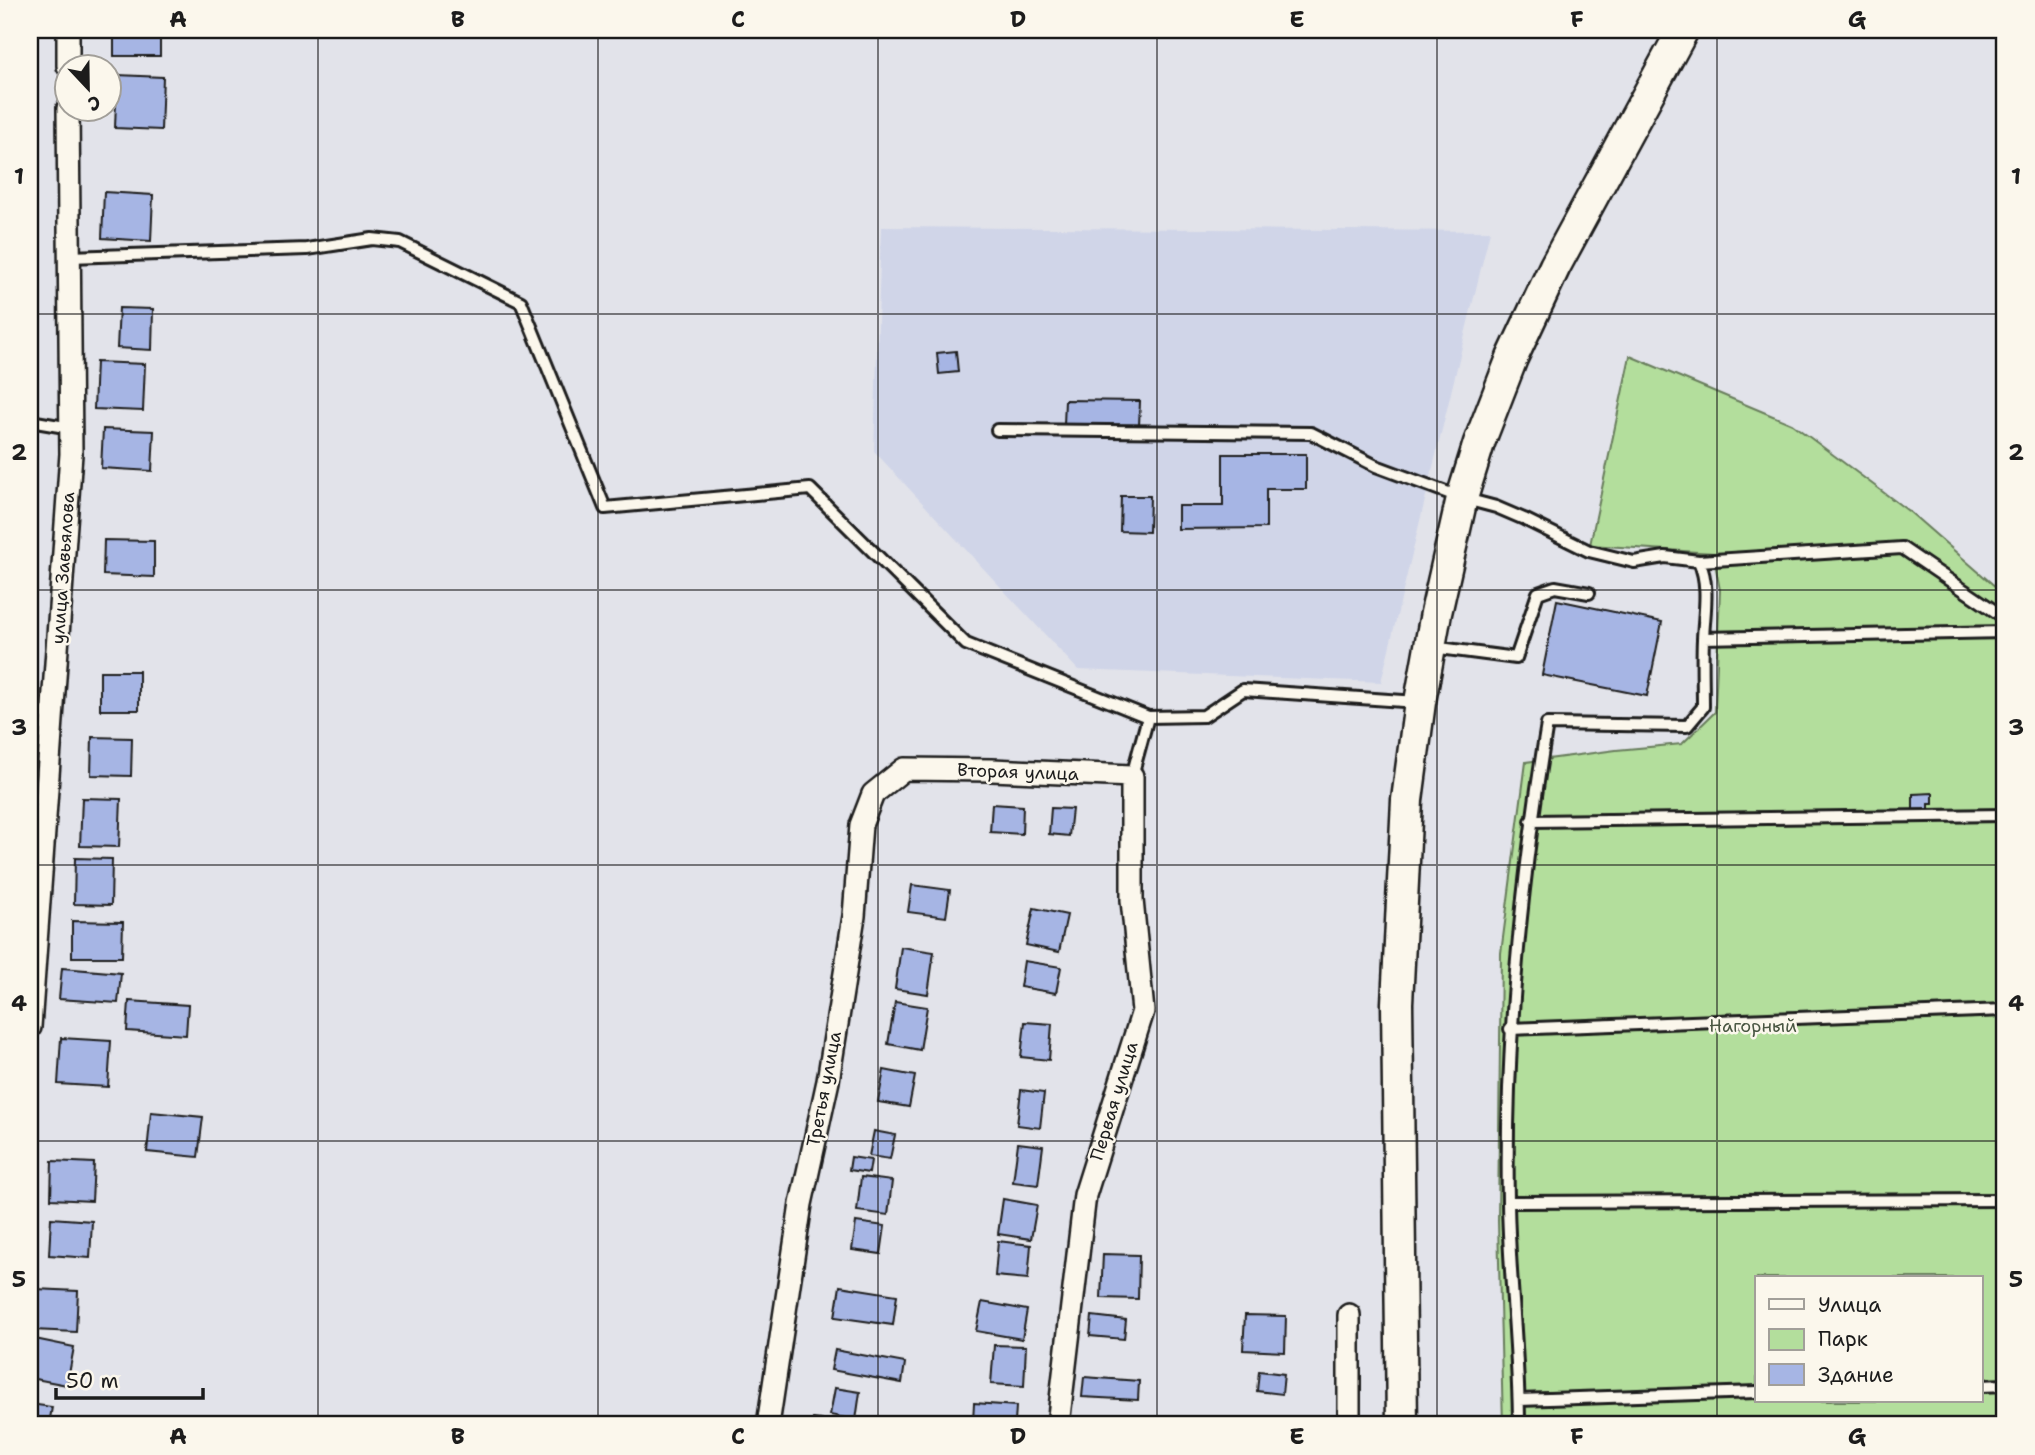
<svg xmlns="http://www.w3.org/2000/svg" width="2035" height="1455" viewBox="0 0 2035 1455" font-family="'Shantell Sans',sans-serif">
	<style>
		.built { fill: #d0d5e8 }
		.green { fill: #b3de9c; stroke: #687d5c; stroke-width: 2; fill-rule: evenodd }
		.building { fill: #a6b5e4; stroke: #1c1c1c; stroke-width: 2 }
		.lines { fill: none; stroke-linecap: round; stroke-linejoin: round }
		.lane-casing { stroke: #1c1c1c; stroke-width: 16 }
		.street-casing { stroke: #1c1c1c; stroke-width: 26 }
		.secondary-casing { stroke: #1c1c1c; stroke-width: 35 }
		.lane { stroke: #fbf7ec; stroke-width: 10 }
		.street { stroke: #fbf7ec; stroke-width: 21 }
		.secondary { stroke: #fbf7ec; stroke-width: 30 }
		.grid { fill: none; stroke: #1c1c1c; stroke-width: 2; stroke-opacity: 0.55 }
		.labels { text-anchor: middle; stroke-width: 5; stroke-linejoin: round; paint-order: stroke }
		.street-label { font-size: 18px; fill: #1c1c1c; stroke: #fbf7ec }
		.park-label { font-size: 18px; fill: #495642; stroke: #fbf7ec }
		.neatline { fill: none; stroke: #1c1c1c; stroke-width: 2.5 }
		.grid-label { font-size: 23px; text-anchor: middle; font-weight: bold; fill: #1c1c1c }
	</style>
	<rect width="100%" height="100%" fill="#e2e3ea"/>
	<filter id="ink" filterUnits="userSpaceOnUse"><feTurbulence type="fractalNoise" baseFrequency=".0143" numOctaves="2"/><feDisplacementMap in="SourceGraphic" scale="14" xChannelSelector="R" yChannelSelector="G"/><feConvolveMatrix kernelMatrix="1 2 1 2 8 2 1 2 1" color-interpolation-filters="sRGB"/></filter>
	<g filter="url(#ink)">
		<!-- built -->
		<path class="built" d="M881,227L1490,231L1381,682L1078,670L874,451Z"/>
		<!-- green -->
		<path class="green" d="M1630,356L1792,424L1911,513L2005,595V1425H1503L1498,1221L1501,953L1526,762L1616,750L1682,744L1715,712L1720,590L1713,553L1590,545ZM1757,1278H1981V1401H1757Z"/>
		<!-- building -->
		<path class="building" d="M114,30H160V56H114Z
			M30,49L35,50L33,71L30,70Z
			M117,75L163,77L161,130L115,128Z
			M104,192L153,195L151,241L102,238Z
			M119,308L153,309L152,350L117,348Z
			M956,351L958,372L939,374L937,353Z
			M96,362L145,364L143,411L94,409Z
			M1065,400L1140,401L1139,426L1064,425Z
			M103,429L154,431L152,471L101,468Z
			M1223,454H1306V489H1266V528L1178,529V506H1223Z
			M1121,496H1150L1149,532L1120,531Z
			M104,540L154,541V577L103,575Z
			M1557,600L1662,622L1647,696L1542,675Z
			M100,671H139V710H100Z
			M92,737L132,738L131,776L91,775Z
			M1933,793V804H1929V812H1913V794Z
			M82,798L121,799L119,847L80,846Z
			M992,804L1023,806L1022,834L990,832Z
			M1051,808L1072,809L1069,836L1049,834Z
			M75,858L112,859L111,905L74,904Z
			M912,885L950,890L946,917L908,912Z
			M1034,908L1067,915L1059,952L1026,945Z
			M72,921L123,922L122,957H72Z
			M901,947L934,952L928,994L895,989Z
			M1024,961L1061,967L1056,993L1020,987Z
			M62,968L121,973L118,1003L59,999Z
			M129,1001L188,1005L186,1035L127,1031Z
			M895,1002L927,1007L920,1050L888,1044Z
			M1025,1022L1052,1024L1049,1060L1021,1057Z
			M61,1038L111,1041L108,1087L58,1084Z
			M884,1070L915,1076L909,1107L878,1102Z
			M1021,1090L1044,1093L1040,1128L1017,1125Z
			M151,1112L203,1117L198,1157L147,1152Z
			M874,1131L895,1135L890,1159L869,1156Z
			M1018,1143L1043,1146L1038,1185L1013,1182Z
			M851,1157L871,1160L869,1173L849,1170Z
			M52,1161L94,1163L92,1201L51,1199Z
			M861,1177L892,1181L888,1215L857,1211Z
			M1003,1199L1037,1205L1031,1239L998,1234Z
			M51,1218L92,1221L90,1258L49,1255Z
			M856,1222L885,1226L881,1254L852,1250Z
			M998,1241L1031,1245L1028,1279L995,1276Z
			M1103,1254L1139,1255L1138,1299L1101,1298Z
			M840,1286L897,1295L893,1325L835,1317Z
			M35,1289L78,1291L76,1332L33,1330Z
			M982,1302L1027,1310L1022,1339L976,1331Z
			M1245,1315L1286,1316L1285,1352L1243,1350Z
			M1092,1316L1126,1320L1124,1339L1090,1336Z
			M30,1338L74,1347L67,1385L30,1378Z
			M994,1345L1026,1346L1024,1386L991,1384Z
			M835,1350L905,1363L902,1383L831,1370Z
			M1259,1371L1284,1374L1282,1394L1257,1391Z
			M1084,1377L1139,1381L1138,1400L1082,1397Z
			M835,1388L860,1392L856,1420L830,1415Z
			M974,1403L1016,1406L1015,1423L973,1421Z
			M30,1404L52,1407L49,1425H30Z
			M1249,1418L1287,1419V1425H1249Z
			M813,1419L857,1425H812Z
			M1080,1419L1116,1423V1425H1079Z"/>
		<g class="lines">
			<defs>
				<path id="lane" d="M69,257L307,249L372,239L400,242L521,302L605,508L810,489L966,644L1148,717
					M30,421L71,428
					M997,430L1311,433L1376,466L1462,498L1496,507L1524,519L1589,551L1634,562L1665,557L1699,561C1710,586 1704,612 1703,639C1702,661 1703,684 1703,707L1687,726L1547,724C1521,882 1505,1042 1508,1202C1509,1276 1519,1351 1519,1425
					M1699,561L1902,548L2005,618
					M1703,638L2005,632
					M1432,647L1516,658L1538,593L1555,587L1589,593
					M1132,776L1148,717L1204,716L1243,690L1418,702
					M1531,821L2005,815
					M1510,1029L2005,1010
					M1508,1202L2005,1200
					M1981,1386L2005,1385
					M1519,1400L1757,1392"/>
				<path id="street" d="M68,30V66
					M30,1027L71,454L68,108
					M1349,1315V1425
					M768,1425L801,1204L828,1081L854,916L861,825L873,794L904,769L992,770L1132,776V900L1143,1011L1085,1195L1058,1425"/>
				<path id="secondary" d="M1402,1425L1397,1003L1407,800L1420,702L1436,613L1462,498L1479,443L1512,358L1555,266L1683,30"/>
			</defs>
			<!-- lane casing -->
			<use href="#lane" class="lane-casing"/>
			<!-- street casing -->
			<use href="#street" class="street-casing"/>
			<!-- secondary casing -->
			<use href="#secondary" class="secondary-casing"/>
			<!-- lane -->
			<use href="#lane" class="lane"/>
			<!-- street -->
			<use href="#street" class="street"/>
			<!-- secondary -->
			<use href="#secondary" class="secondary"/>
		</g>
	</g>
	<!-- grid -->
	<path class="grid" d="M318,30V1425M598,30V1425M878,30V1425M1157,30V1425M1437,30V1425M1717,30V1425M30,314H2005M30,590H2005M30,865H2005M30,1141H2005"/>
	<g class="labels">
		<!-- street labels -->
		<g class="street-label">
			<text transform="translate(63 568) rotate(-86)" y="6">улица Завьялова</text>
			<text transform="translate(1018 772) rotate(2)" y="6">Вторая улица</text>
			<text transform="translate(824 1089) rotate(-79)" y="6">Третья улица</text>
			<text transform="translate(1114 1101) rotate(-73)" y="6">Первая улица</text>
		</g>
		<!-- park labels -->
		<g class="park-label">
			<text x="1753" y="1032">Нагорный</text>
		</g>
	</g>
	<!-- margin -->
	<rect width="2035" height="1455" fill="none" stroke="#fbf7ec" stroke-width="77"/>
	<!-- legend -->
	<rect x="1755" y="1276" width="228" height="126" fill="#fbf7ec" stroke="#a29f99" stroke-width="2"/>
	<rect x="1769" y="1299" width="35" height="10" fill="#fbf7ec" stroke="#a29f99" stroke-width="2"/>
	<text x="1818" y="1312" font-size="21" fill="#1c1c1c">Улица</text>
	<rect x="1769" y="1329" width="35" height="21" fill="#b3de9c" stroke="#a29f99" stroke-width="2"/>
	<text x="1818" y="1346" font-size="21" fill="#1c1c1c">Парк</text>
	<rect x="1769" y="1364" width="35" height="21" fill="#a6b5e4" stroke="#a29f99" stroke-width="2"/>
	<text x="1818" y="1382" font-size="21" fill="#1c1c1c">Здание</text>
	<!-- north arrow -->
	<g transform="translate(88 88) rotate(158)"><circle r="33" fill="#fbf7ec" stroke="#a29f99" stroke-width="2"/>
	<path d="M0-5L12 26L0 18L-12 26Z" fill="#1c1c1c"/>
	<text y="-10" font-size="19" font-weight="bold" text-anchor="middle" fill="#1c1c1c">С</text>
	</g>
	<!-- scale -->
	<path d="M56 1388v10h147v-10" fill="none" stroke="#1c1c1c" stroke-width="3.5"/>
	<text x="66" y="1388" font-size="21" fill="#1c1c1c" stroke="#fbf7ec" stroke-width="5" paint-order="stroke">50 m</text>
	<rect x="38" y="38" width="1958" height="1378" class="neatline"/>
	<g class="grid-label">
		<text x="178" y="27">A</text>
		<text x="458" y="27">B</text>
		<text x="738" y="27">C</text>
		<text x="1018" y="27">D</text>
		<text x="1297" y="27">E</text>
		<text x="1577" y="27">F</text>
		<text x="1857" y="27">G</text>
		<text x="19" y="184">1</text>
		<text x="2016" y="184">1</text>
		<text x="19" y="460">2</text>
		<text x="2016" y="460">2</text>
		<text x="19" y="735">3</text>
		<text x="2016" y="735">3</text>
		<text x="19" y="1011">4</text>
		<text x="2016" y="1011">4</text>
		<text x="19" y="1287">5</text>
		<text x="2016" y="1287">5</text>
		<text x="178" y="1444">A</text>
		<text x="458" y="1444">B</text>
		<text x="738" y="1444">C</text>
		<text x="1018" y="1444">D</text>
		<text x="1297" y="1444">E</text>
		<text x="1577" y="1444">F</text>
		<text x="1857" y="1444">G</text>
	</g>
</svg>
